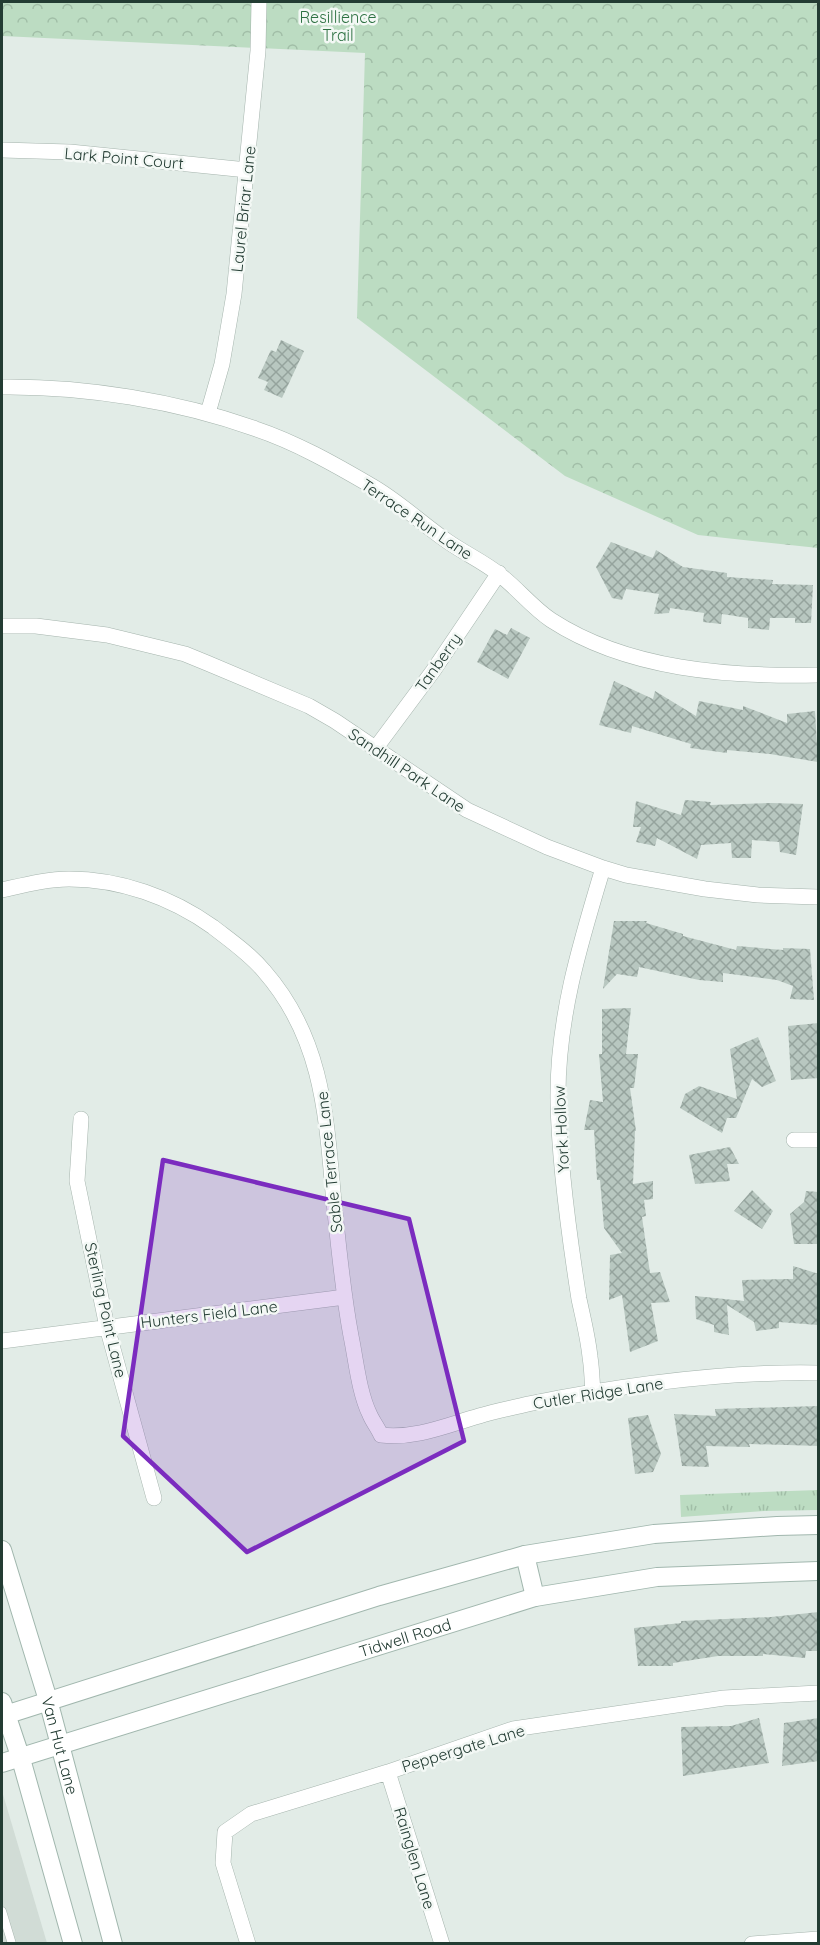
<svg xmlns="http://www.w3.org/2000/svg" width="820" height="1945" viewBox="0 0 820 1945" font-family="Quicksand,sans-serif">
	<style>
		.built { fill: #d1dcd6 }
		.grass { fill: url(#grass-tufts) }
		.forest { fill: url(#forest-crowns) }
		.building { fill: url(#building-cross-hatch) }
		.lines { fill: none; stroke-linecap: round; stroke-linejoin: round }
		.lane-casing { stroke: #a5b4ad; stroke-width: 9 }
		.street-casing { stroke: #a5b4ad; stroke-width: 16 }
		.secondary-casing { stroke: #a1b7ae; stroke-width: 20 }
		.lane { stroke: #fff; stroke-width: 8 }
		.street { stroke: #fff; stroke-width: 15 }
		.secondary { stroke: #fff; stroke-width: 18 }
		.marked { fill: #7b2cbf; fill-opacity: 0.2; stroke: #7b2cbf; stroke-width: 4.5; stroke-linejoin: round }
		.labels { text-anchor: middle; stroke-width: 5; stroke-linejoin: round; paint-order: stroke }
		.park-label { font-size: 16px; fill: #2e7243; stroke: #f3f8f5 }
		.street-label { font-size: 16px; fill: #233c33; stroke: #f3f8f5 }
	</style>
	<defs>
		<pattern id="grass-tufts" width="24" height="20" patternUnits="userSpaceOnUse" patternTransform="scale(1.5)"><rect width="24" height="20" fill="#bcdcc2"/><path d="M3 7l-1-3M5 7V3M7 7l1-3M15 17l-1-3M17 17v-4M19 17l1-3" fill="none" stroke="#a1bea7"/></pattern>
		<pattern id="forest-crowns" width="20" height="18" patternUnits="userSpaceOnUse" patternTransform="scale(1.5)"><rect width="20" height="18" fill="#bcdcc2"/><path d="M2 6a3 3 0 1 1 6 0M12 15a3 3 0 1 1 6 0" fill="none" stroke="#a1bea7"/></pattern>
		<pattern id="building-cross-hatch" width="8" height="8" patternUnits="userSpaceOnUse" patternTransform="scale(1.5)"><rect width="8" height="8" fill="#b8c7c0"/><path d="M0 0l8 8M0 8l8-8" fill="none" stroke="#95a39d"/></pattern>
	</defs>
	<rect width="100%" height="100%" fill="#e2ece7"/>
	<!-- built -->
	<path class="built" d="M2,1791L47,1943L2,1944Z"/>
	<!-- grass -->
	<path class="grass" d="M818,1490V1510L764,1511L681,1517L680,1495Z"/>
	<!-- forest -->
	<path class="forest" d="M2,2H818V548L698,535L565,476L357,318L365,53L2,36Z"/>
	<!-- building -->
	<path class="building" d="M281,340L304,351L282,398L264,390L268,382L258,378L271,350L276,352Z
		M611,542L653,558L656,550L683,567L727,573V577L773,580L772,584L813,585L811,623H795V618H770L769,630L748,628V618L722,614L721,624L703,622L704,613L670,608L669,613L654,614L659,594L626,589L622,600L612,598L596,567Z
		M511,628L530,638L508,679L477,662L495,629L507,635Z
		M614,681L653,699L655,691L696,716L699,701L743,710V706L787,723V714L815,711L818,762L770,754L727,750V753L690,748L691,744L632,726L631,733L599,725Z
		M685,800L711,802L710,805L771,803L803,804L796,855L780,852L779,842L752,840L751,858H732L731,843L701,845L697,859L657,838L655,846L636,842L641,827H633L636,801L681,815Z
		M614,921H647L646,923L683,934V936L736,950L737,946L783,950V948L810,949L814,1000L790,999L793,986L777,980L723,973V982L699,980L639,967L637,977L617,974L603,989Z
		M631,1008L626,1054H638L634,1088H630L636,1131H635L633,1184L653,1181V1199L644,1200L646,1216L642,1217L650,1273L660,1272L670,1302L651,1303L658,1341L630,1352L622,1295L609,1300L610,1255L622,1253L604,1228L600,1180H597L594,1130H584L590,1100L603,1102L599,1054H602V1009Z
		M819,1023V1078L791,1080L788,1026Z
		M758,1037L776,1081L762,1087L752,1079L736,1118H727L722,1133L680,1108L685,1094L699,1086L737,1099L730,1049Z
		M730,1147L739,1164H727L730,1181L695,1184L689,1155Z
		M752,1190L773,1211L762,1229L734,1211Z
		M806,1191L819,1192V1244H794L790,1214L804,1202Z
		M793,1266L819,1274L818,1325L779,1322V1328L756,1331L754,1322L727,1305L729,1335L714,1332V1325L696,1319L695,1296L744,1301L742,1280L793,1279Z
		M819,1406V1446L749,1444L750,1447L706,1446L709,1467L682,1466L674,1414L716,1416L715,1409Z
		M648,1415L661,1454L653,1472L635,1474L628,1418Z
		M819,1612V1651H806L805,1658L763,1654V1656H718L673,1663V1666H638L634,1628L681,1623V1621L771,1617Z
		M759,1718L769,1763L683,1776L681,1727L731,1726Z
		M819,1718V1761L782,1766L784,1723Z"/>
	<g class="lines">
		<defs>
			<path id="lane" d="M2,1911L12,1944"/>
			<path id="street" d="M2,150L70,152L247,170
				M2,387C84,386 178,401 256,429C295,442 334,464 370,485C397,500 421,523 447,541C464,553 484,562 500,575C518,589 533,608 551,620C628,670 729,677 818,675
				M208,413L222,364L234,294L258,51L259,2
				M2,626H36L107,635L185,654L207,663L309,706L335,721L467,810L547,847L603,868L626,875L705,889L758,895L818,897
				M375,749L433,671L499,573
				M2,890C24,885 46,879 69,879C120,879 171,897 213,927C231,941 250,954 264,971C321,1036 326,1111 333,1192C338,1240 342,1288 351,1336C356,1360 359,1393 370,1415C373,1422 378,1428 381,1435C416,1439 447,1425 479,1416C495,1411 512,1408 528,1404C623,1385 722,1371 818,1373
				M81,1119L77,1181L107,1327L154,1498
				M794,1140H818
				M2,1341L345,1297
				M593,1393C592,1381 592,1369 590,1357C588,1337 583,1318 579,1299C569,1235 559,1163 558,1100C557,1019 580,944 603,868
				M388,1772L442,1944
				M248,1944L223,1863L225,1832L251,1814L388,1772L513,1729L724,1698L818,1693
				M752,1944L818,1939"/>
			<g id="secondary">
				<path id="s1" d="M2,1550L48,1700L113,1944"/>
				<path d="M525,1555L535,1597"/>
				<path d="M2,1702L21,1759L73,1944"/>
				<path d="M2,1716L379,1596L525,1555L654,1534L777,1526L818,1525"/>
				<path id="s2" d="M2,1763L535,1597L657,1577L818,1571"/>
			</g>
		</defs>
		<!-- lane casing -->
		<use href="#lane" class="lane-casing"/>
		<!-- street casing -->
		<use href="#street" class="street-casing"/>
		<!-- secondary casing -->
		<use href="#secondary" class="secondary-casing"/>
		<!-- lane -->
		<use href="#lane" class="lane"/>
		<!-- street -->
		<use href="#street" class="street"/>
		<!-- secondary -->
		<use href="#secondary" class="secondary"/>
	</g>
	<!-- marked area -->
	<path class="marked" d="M163,1160L409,1219L464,1441L247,1552L123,1436Z"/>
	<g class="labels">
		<!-- park labels -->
		<g class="park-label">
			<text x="338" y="23">Resillience<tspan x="338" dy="18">Trail</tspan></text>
		</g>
		<!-- street labels -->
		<g class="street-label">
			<text transform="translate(124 158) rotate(5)" y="6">Lark Point Court</text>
			<text transform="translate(243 209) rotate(-84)" y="6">Laurel Briar Lane</text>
			<text transform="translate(417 519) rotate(34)" y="6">Terrace Run Lane</text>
			<text transform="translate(438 662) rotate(-55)" y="6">Tanberry</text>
			<text transform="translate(407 770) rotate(34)" y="6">Sandhill Park Lane</text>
			<text transform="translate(561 1129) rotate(-93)" y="6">York Hollow</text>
			<text transform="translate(329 1162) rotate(-96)" y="6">Sable Terrace Lane</text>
			<text transform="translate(106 1310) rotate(77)" y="6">Sterling Point Lane</text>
			<text transform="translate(209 1314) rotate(-7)" y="6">Hunters Field Lane</text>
			<text transform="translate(598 1393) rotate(-9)" y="6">Cutler Ridge Lane</text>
			<text dy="6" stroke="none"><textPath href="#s2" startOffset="422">Tidwell Road</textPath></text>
			<text dy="6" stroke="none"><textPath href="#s1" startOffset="204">Van Hut Lane</textPath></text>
			<text transform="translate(463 1748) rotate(-17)" y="6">Peppergate Lane</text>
			<text transform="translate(415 1858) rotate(73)" y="6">Rainglen Lane</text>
		</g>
	</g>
	<!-- border -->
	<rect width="820" height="1945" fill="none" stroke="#233c33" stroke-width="6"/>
</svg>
